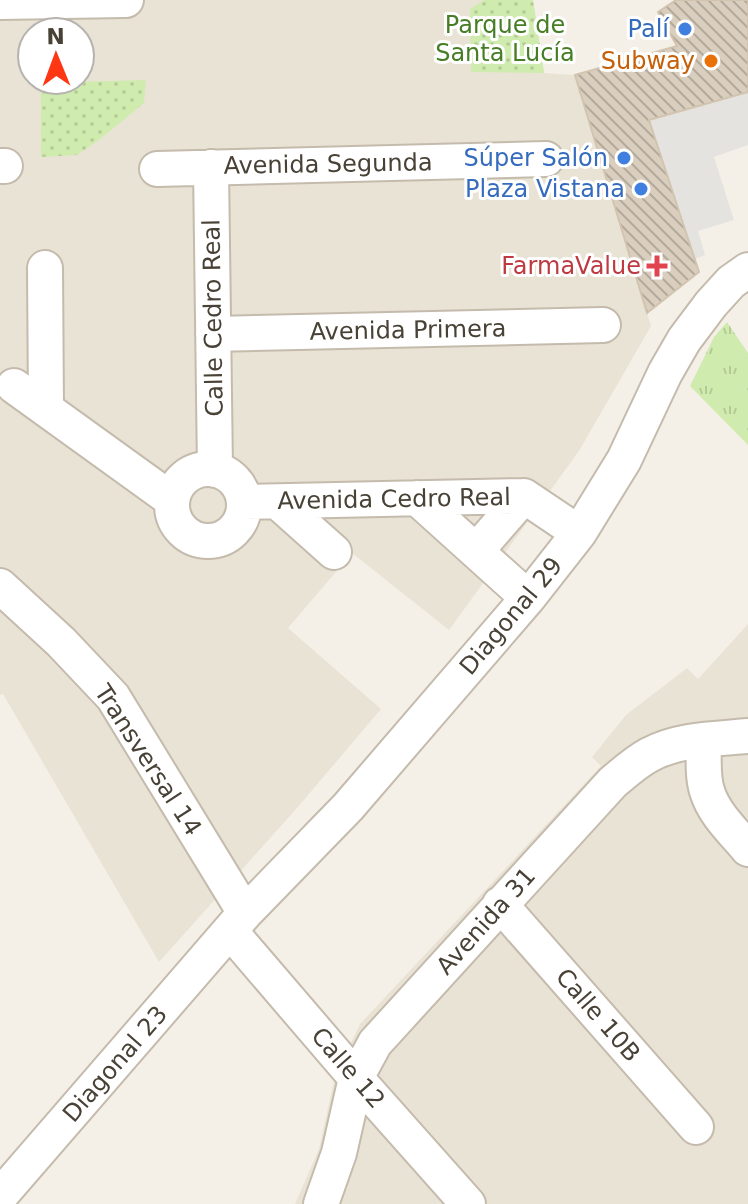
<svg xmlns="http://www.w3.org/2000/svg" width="748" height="1204" viewBox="0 0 748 1204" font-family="'DejaVu Sans',sans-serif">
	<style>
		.residential { fill: #e9e3d5; fill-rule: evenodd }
		.grass { fill: url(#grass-tufts) }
		.park { fill: url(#park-dots) }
		.parking { fill: #e5e3df }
		.building { fill: url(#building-back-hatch); stroke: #d2c4af; stroke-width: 2 }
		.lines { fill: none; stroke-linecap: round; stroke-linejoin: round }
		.minor-casing { stroke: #c4bbac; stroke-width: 38 }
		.minor { stroke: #fff; stroke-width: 34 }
		.shop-dot { fill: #3f7fe0; stroke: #fff; stroke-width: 3 }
		.food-dot { fill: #e8710a; stroke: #fff; stroke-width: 3 }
		.health-dot { fill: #e0444e; stroke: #fff; stroke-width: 3 }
		.labels { text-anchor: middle; stroke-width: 6; stroke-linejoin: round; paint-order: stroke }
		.park-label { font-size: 24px; fill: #477e25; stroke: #fff }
		.shop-label { font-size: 24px; fill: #366cbe; stroke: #fff; text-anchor: end }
		.food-label { font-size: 24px; fill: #c56008; stroke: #fff; text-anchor: end }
		.street-label { font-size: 24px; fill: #484136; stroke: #fff }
		.health-label { font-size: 24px; fill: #be3a42; stroke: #fff; text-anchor: end }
	</style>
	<defs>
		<pattern id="grass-tufts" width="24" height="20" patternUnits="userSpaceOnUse" patternTransform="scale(2)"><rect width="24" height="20" fill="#d0ebae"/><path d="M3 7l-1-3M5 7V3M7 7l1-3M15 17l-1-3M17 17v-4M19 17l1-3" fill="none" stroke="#b4cb96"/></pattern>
		<pattern id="park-dots" width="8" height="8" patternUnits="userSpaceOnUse" patternTransform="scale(2)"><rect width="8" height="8" fill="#d0ebae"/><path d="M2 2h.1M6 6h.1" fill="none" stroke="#b4cb96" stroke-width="1.8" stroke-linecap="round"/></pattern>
		<pattern id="building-back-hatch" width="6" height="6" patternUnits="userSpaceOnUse" patternTransform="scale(2)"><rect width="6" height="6" fill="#dacfbf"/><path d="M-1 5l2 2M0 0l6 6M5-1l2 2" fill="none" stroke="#b3aa9c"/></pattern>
	</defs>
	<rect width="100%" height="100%" fill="#f5f0e7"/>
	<!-- residential -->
	<path class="residential" d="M0,0H533L544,73L575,75L651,326L579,451L449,630L352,553L288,628L381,709L297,808L159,962L3,694L0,695ZM32,32H80V80H32Z
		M748,624V1204H295L319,1149L335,1076L360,1024L601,766L592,757L626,715L687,668L698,679Z"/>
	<!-- grass -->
	<path class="grass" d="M727,322L748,353V445L690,386L714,337Z"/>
	<!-- park -->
	<path class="park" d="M484,0H533L544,73L471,72L470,9Z
		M40,13H71V32H40Z
		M41,80H71L72,82L146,80L144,103L99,140L77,155L41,157Z"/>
	<!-- parking -->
	<path class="parking" d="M748,92V145L714,157L734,220L698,231L705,255L695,259L649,120Z"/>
	<!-- building -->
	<path class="building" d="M676,0H748V92L649,120L699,272L647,313L575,75L677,46L658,12Z"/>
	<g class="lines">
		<defs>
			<path id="minor" d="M0,2L126,0
				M0,166H5
				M211,167L215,470
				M157,169L546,159
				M45,268L46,408
				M213,334L603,325
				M14,386L172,500
				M172 505a36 36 0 1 1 72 0a36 36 0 1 1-72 0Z
				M417,498L528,598
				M245,502L524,496L579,533
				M278,502L334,552
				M476,551L524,496
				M0,586L61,642L113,697L245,913
				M704,740C704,756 702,775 707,791C714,814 733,831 748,849
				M500,904L696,1127
				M230,931L356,1078L468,1204
				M0,1196L245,913L348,807L528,598L579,533L624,460L665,373L684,340L711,304L731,282L748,270
				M321,1204L339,1153L356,1078L375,1043L613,782C625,772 636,762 649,755C678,739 715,739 748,736"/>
		</defs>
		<!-- minor casing -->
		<use href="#minor" class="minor-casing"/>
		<!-- minor -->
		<use href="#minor" class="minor"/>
	</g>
	<!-- markers -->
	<g class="shop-dot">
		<circle cx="685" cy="29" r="8"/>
		<circle cx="624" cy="158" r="8"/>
		<circle cx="641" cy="189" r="8"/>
	</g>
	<circle class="food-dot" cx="711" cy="61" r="8"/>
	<path class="health-dot" d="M653 254h8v8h8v8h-8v8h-8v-8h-8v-8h8z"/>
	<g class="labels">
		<!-- park labels -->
		<g class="park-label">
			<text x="505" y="33">Parque de<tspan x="505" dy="28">Santa Lucía</tspan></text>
		</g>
		<!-- shop labels -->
		<g class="shop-label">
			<text x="669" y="37">Palí</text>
			<text x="608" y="166">Súper Salón</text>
			<text x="625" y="197">Plaza Vistana</text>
		</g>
		<!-- food labels -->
		<g class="food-label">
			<text x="695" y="69">Subway</text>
		</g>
		<!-- street labels -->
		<g class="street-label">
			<text transform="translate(328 164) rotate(-1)" y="8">Avenida Segunda</text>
			<text transform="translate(213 318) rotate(-91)" y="8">Calle Cedro Real</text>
			<text transform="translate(408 330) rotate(-1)" y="8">Avenida Primera</text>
			<text transform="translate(394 499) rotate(-1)" y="8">Avenida Cedro Real</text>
			<text transform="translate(511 616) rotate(-50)" y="8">Diagonal 29</text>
			<text transform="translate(148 760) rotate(57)" y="8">Transversal 14</text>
			<text transform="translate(486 921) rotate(-48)" y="8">Avenida 31</text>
			<text transform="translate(598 1015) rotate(49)" y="8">Calle 10B</text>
			<text transform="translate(115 1064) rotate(-49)" y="8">Diagonal 23</text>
			<text transform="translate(348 1068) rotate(49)" y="8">Calle 12</text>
		</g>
		<!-- health labels -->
		<g class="health-label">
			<text x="641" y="274">FarmaValue</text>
		</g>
	</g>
	<!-- north arrow -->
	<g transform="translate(56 56) rotate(359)"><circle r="38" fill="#ffffff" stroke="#b6b3af" stroke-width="2"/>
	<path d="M0-6L14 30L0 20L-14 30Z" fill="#ff3614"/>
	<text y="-12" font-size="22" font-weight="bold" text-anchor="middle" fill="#484136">N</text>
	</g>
</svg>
